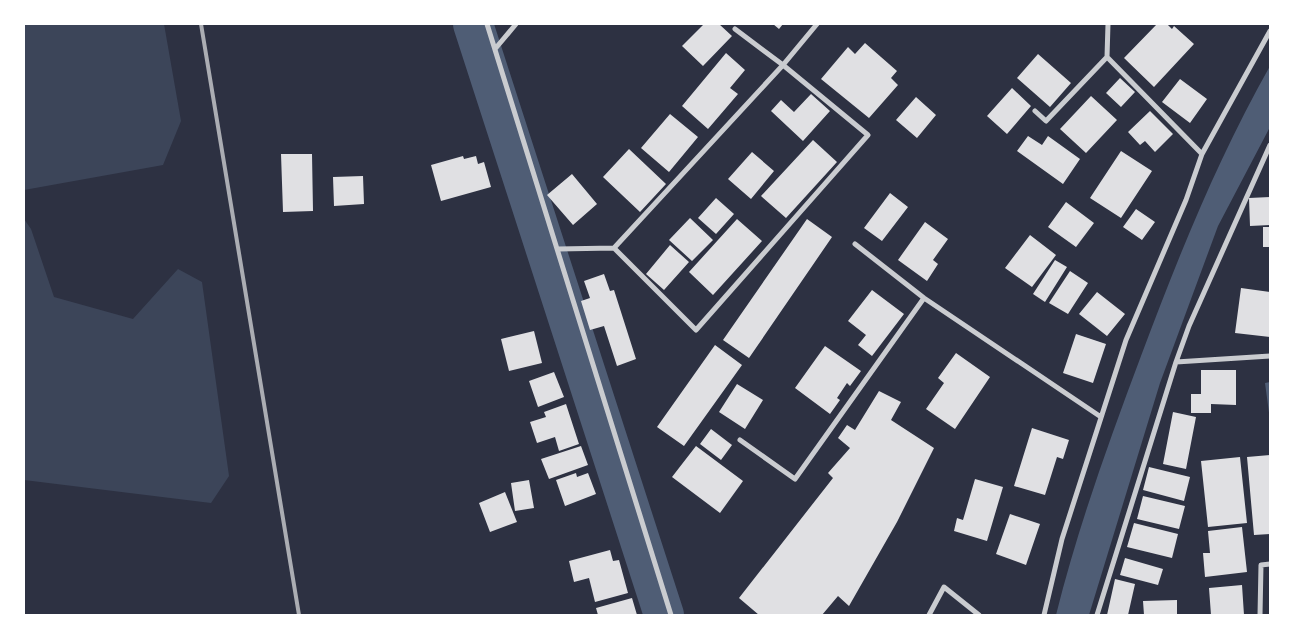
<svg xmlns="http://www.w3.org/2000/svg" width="1294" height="639" viewBox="0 0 1294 639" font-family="'Alegreya Sans',sans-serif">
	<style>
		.green { fill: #3c4559 }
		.water { fill: #4f5d75 }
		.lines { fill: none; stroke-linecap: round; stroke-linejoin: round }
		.river { stroke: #4f5d75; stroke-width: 40 }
		.building { fill: #e0e0e3 }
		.minor { stroke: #caccd0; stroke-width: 5 }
		.rail { stroke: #abadb3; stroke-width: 4 }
	</style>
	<rect width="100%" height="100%" fill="#2d3142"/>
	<!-- green -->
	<path class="green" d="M24,24H164L181,121L163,165L24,190Z
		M24,219L31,229L54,297L133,319L178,269L202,282L229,476L211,503L24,480Z"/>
	<!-- water -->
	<path class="water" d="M1270,66V127L1218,226L1160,383L1089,615H1056C1078,527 1109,441 1141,356C1178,257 1218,158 1270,66Z
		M1270,382V420L1265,383Z"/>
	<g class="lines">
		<!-- river -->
		<path class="river" d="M473,24L664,615"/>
	</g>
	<!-- building -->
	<path class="building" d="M704,24H719L732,36L703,66L682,46Z
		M773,24H783L779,29Z
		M1157,24H1167L1172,29L1174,26L1194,44L1154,87L1124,58Z
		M865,43L897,71L891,78L898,85L869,118L821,79L848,47L855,54Z
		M726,53L745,70L730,88L738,94L708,129L682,106Z
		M1038,54L1071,83L1050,107L1017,78Z
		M1120,78L1135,92L1121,107L1106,93Z
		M1180,79L1207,99L1190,123L1162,102Z
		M1012,88L1031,106L1007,134L987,116Z
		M811,94L830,111L803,141L771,111L781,100L794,112Z
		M1091,96L1117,120L1086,153L1060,129Z
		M916,97L936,115L917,138L896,120Z
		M1150,111L1173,134L1155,152L1145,141L1140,145L1128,132Z
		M670,114L698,137L669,172L641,148Z
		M1028,136L1042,145L1048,136L1080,159L1063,184L1017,151Z
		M813,140L837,162L786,218L761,196Z
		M629,149L666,184L640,212L603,177Z
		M1121,151L1152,171L1121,218L1090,198Z
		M752,152L774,171L751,199L728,179Z
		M281,154H312L313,211L283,212Z
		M463,156L464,159L476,156L478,164L484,162L491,187L441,201L431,165Z
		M572,174L597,204L573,225L547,195Z
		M363,176L364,204L334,206L333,177Z
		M890,193L908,207L882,241L864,228Z
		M1270,197V225L1250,226L1249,198Z
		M716,198L734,214L716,234L698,218Z
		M1066,202L1094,223L1076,247L1048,227Z
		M1136,209L1155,222L1142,240L1123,227Z
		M690,218L713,240L692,261L669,240Z
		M737,219L762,241L713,295L689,272Z
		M807,219L832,237L749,358L723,340Z
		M925,222L948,239L933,260L938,264L927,281L898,260Z
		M1263,227H1270V247H1263Z
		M1030,235L1056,255L1032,287L1005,268Z
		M670,245L689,262L664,290L646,274Z
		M1055,260L1067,267L1045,302L1033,294Z
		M1070,271L1088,283L1068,314L1049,303Z
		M604,274L610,291L614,290L636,359L617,366L604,326L590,330L581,301L590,298L584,281Z
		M1241,288L1270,292V337L1235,333Z
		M872,290L904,314L872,356L858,345L866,335L848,321Z
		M1097,292L1125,314L1107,336L1079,314Z
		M534,331L542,363L509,371L501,339Z
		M1076,334L1106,344L1093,383L1063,373Z
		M715,345L742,365L684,446L657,427Z
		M825,346L861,371L850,386L847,383L837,398L840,400L830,414L795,388Z
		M956,353L990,377L955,429L926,409L944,383L938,378Z
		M1201,370H1236V405L1211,404V413H1191V394H1201Z
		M554,372L564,397L538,407L529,381Z
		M737,384L763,400L745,429L719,412Z
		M879,391L901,402L891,420L934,448L897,522L849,606L838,596L822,615H759L739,598L833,478L828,473L850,448L838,438L847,425L855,430Z
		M566,404L579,444L559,451L555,437L537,443L530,422L546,417L544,412Z
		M1173,412L1196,417L1186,469L1163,464Z
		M1032,428L1069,440L1063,459L1057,457L1045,495L1014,486Z
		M711,429L732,445L721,460L700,444Z
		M581,446L588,465L549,479L541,459Z
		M696,446L743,481L720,513L672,477Z
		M1270,455V534L1254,535L1247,457Z
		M1240,457L1247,523L1208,527L1201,461Z
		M1149,467L1190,477L1184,501L1143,490Z
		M576,473L577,477L588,473L596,494L565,506L556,480Z
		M975,479L1003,487L987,541L954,531L957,518L963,520Z
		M529,480L534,508L515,511L511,483Z
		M505,492L517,522L490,532L479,503Z
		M1143,496L1185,506L1179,529L1137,519Z
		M1010,514L1040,524L1026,565L996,554Z
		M1134,523L1178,534L1172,558L1127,547Z
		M1242,527L1247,572L1205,577L1203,553H1210L1208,531Z
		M610,550L613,561L619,560L628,593L595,602L589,578L574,582L569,561Z
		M1125,558L1163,569L1158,585L1120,575Z
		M1115,579L1135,584L1128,615H1107Z
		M1242,585L1244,615H1211L1209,588Z
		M632,598L637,615H598L596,608Z
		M1177,600V615H1144L1143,601Z"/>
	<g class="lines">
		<!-- minor -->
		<path class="minor" d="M487,24L671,615
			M495,49L516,24
			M1107,57L1202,154
			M1035,111L1046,121L1107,57L1108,24
			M855,244L924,298L1101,417
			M614,248L696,330L868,135L783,65L735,29
			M558,249L614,248L783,65L817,24
			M1176,362L1270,356
			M740,440L795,479L924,298
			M929,615L944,587L979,615
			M1044,615L1062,539L1126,340L1186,200L1202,154L1270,31
			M1097,615L1176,362L1189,326L1270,145
			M1260,615L1261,565L1270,564"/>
		<!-- rail -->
		<path class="rail" d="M201,24L299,615"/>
	</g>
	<!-- border -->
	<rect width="1294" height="639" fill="none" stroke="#ffffff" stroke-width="50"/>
</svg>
